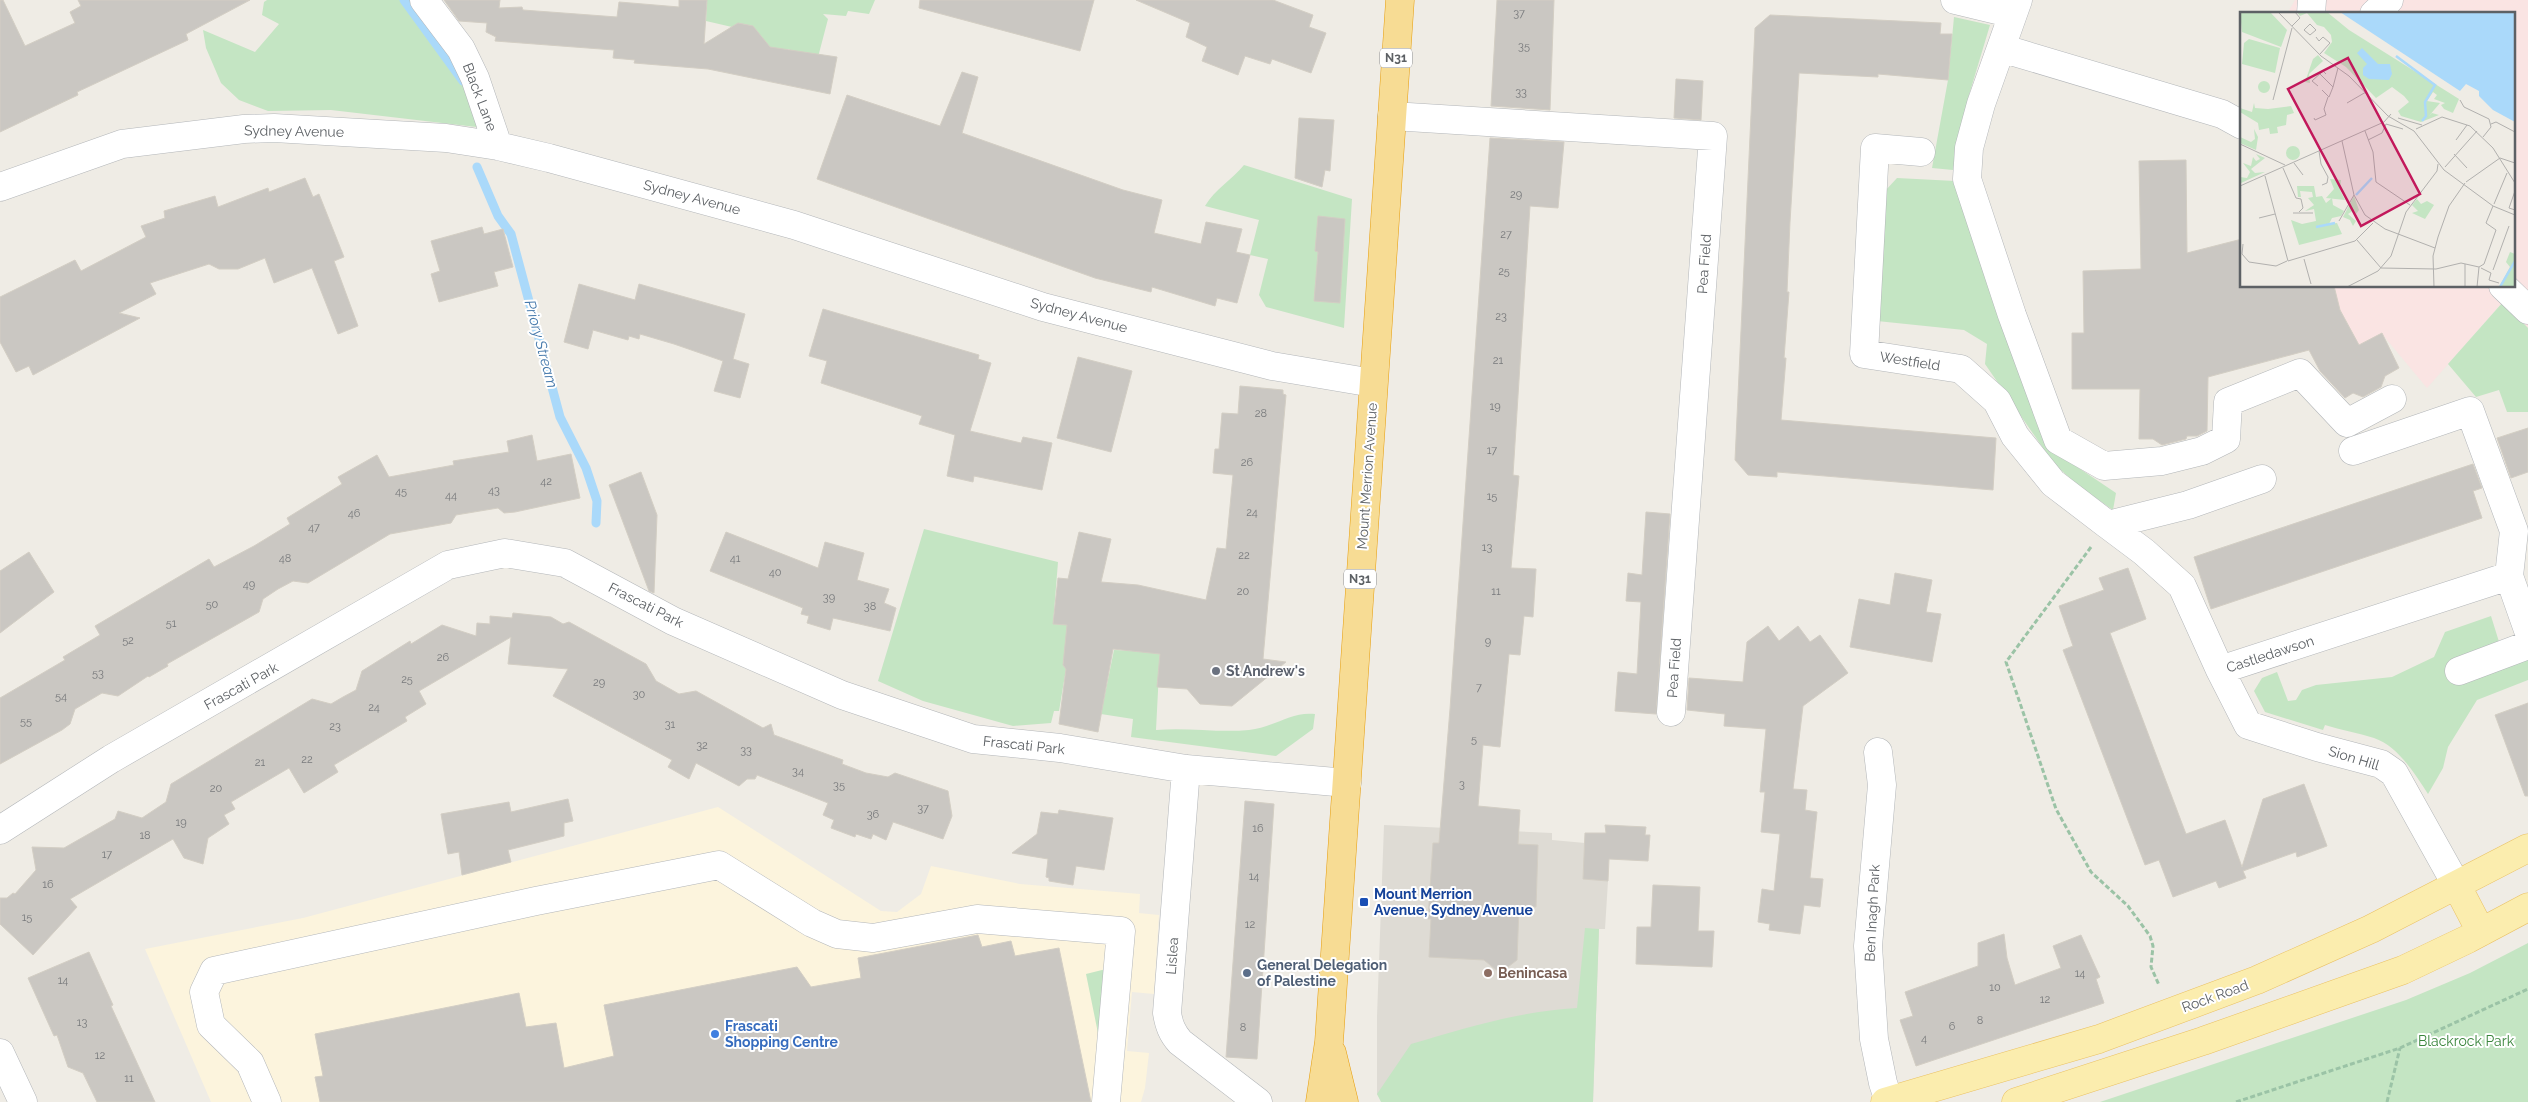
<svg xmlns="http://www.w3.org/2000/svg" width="2528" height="1102" viewBox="0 0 2528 1102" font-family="Raleway,sans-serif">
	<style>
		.commercial { fill: #fcf4dd }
		.education { fill: #dedbd4 }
		.medical { fill: #fae4e3 }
		.green { fill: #c4e5c3 }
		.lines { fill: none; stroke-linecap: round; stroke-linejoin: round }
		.stream { stroke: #aad9fa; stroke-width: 9 }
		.building { fill: #cac7c2; stroke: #d3cec4 }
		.minor-casing { stroke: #b3b6b9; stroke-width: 29 }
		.major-casing { stroke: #eac163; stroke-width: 29 }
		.highway-casing { stroke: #e79e0d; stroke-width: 29 }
		.path { stroke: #9bc3a6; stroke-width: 3; stroke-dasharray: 5 2.5; stroke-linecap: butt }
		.minor { stroke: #fff; stroke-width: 28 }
		.major { stroke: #fbedae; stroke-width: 28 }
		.highway { stroke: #f7dc94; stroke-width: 28 }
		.worship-dot { fill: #6b7280; stroke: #fff; stroke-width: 2 }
		.transit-dot { fill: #1a4fb4; stroke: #fff; stroke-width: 2 }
		.service-dot { fill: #5c6f8a; stroke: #fff; stroke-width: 2 }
		.education-dot { fill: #8d6e63; stroke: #fff; stroke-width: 2 }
		.shop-dot { fill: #3f7fe0; stroke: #fff; stroke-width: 2 }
		.labels { text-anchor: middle; stroke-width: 4; stroke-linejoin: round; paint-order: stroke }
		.number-label { font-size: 11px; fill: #787a7c }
		.shield { fill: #fff; stroke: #8e9093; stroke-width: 1 }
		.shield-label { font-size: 12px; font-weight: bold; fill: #5d6165 }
		.street-label { font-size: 14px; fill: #5d6165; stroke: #fff }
		.worship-label { font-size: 14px; font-weight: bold; fill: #5b616d; stroke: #fff; text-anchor: start }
		.transit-label { font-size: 14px; font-weight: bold; fill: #164399; stroke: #fff; text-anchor: start }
		.service-label { font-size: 14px; font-weight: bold; fill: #4e5e75; stroke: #fff; text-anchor: start }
		.education-label { font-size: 14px; font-weight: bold; fill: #785e54; stroke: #fff; text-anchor: start }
		.shop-label { font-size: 14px; font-weight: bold; fill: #366cbe; stroke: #fff; text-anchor: start }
		.park-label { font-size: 14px; fill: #3b863d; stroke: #fff }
		.water-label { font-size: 15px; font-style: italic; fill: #477aac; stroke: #fff }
		.inset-river { fill: none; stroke: #aad9fa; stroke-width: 2.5 }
		.inset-road { fill: none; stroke: #b1b0ae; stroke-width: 1 }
		.view { fill: #c2185b; fill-opacity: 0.15; stroke: #c2185b; stroke-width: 2.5 }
		.inset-edge { fill: none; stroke: #5d6165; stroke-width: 2.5 }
	</style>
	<rect width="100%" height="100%" fill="#efece5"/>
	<!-- commercial -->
	<path class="commercial" d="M718,807L881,911L897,912L921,894L931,866L1020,884L1140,894L1139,913L1159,915L1154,994L1132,992L1127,1051L1149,1053L1145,1088L1141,1102H211L145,949L303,918Z"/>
	<!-- education -->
	<path class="education" d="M1384,825L1552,833V840L1585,843L1583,879L1608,881L1605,929H1599L1593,1102H1382L1377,1094V1016Z"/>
	<!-- medical -->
	<path class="medical" d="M2295,0H2528V328L2502,303L2427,388L2382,334L2359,345L2340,310L2334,286H2514V14H2287Z"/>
	<!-- green -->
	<path class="green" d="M267,0H415L445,36L485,128L331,110L268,111L239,100L221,83L206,48L203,30L255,52L279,24L262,15L264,2Z
		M707,0H875L869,14L848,11L846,16L823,14L828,19L817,61L793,56L789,49L774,51L759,49L753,26L738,23L732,27L706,21Z
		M1954,17L1990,25L1969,95L1953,170L1932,168L1948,80Z
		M1244,165L1352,199L1344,328L1266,307L1259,295L1268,259L1250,255L1259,220L1205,206C1215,189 1232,180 1244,165Z
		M1897,178L1955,181L2049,448L2116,493L2113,510L2079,486L2054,464L1985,364L1987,344L1964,330L1877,321L1885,191Z
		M2503,302L2528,328V412H2507L2499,390L2476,397L2448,364Z
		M924,529L1058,562L1053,624L1071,625L1069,653L1064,656L1063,665L1066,669L1059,711H1054L1051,723L1013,726L923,701L878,681Z
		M2491,616L2500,645L2528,659V680L2477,700L2448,747L2443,768L2428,794C2415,774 2398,746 2374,738C2358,733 2341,730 2325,725L2323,730L2265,712L2254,691L2262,678L2277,672L2288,701L2296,700L2302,690L2316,685L2392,677L2434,657L2445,632Z
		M1114,650L1160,652L1156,730C1187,727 1218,733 1249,730C1273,728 1291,711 1315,714L1313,729L1276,756L1131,737L1133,719L1101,714Z
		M1585,928L1599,929L1593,1102H1381L1377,1094L1411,1044C1466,1028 1520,1011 1577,1008Z
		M2528,943V1102H2100L2406,1000L2470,973Z
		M1106,969L1100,1043L1086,974Z"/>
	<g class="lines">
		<!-- stream -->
		<path class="stream" d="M404,0L463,81
			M477,167L498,216L511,234L560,417L586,468L597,501L596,523"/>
	</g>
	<!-- building -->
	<path class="building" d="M0,0H3L25,46L75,23L70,12L81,6L78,0H250L186,34L188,40L77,92L78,95L0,132Z
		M444,0H500L499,8L522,7L523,10L617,17L619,2L679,7V0H707L704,44L738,23L753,26L770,47L837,57L830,94L708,69L634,63L635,60L613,58L614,50L495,41L496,37L486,32L487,23L459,21Z
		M920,0H1094L1080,51L919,8Z
		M1136,0H1273L1313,15L1309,27L1326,33L1311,73L1272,59L1270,64L1245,56L1238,75L1202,61L1207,47L1186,37L1190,23Z
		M1497,0H1554L1550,110L1491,106Z
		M1770,15L1941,23L1940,34H1952L1948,80L1878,74V77L1799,73L1790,222L1787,292H1789L1784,358H1786L1781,420L1996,438L1993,490L1777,472V477L1748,475L1735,460L1755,28Z
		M962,72L978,77L962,133L1123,190L1162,200L1154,233L1201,244L1206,222L1242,229L1236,252L1250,255L1237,303L1217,298L1215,306L1152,287L1151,292L1095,278L817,179L847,95L940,126Z
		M1676,79L1703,81L1701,120L1674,118Z
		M1299,118L1334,120L1330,171L1325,170L1322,187L1295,178Z
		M1490,138L1564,142L1558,208L1530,206L1513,475L1519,476L1511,568L1536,569L1533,617L1524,616L1520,655L1509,654L1500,747L1483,745L1478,806L1520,810L1518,844L1538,845L1536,907L1519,906L1517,960L1504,970H1496L1484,960L1429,957L1431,919H1428L1433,843H1439L1450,709Z
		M2186,160L2187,253L2242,239V286H2334L2340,310L2359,345L2382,333L2399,368L2385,376L2381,387L2363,397L2353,393L2345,398L2320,371L2309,350L2208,377L2207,431L2197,436H2187L2186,439L2162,445L2153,439H2139L2140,389H2072V333H2084L2083,271L2141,269L2139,161Z
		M305,178L313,197L319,194L344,257L334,261L358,326L338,334L312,268L274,283L265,258L238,269H219L209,264L150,283L156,294L119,313L140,318L33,375L29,366L16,372L0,342V297L75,260L81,271L146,237L141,226L165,218L164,211L215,196L218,207L268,188L269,192Z
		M1318,216L1345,219L1340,303L1314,301L1318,252L1315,251Z
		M482,227L484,234L503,229L513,267L494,272L498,286L439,302L431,274L440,271L431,241Z
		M579,284L635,300L639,284L745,314L733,359L749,364L740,398L714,391L723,361L674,344L640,334L639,339L629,336L628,340L593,330L588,349L564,342Z
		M823,309L979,355L978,359L991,363L970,431L1021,443L1023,437L1052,443L1042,490L974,476L973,482L947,476L955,435L919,424L922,416L821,383L827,361L809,356Z
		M1078,357L1132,371L1111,452L1057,438Z
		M1240,386L1283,390V394L1286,395L1263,659L1286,662L1232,706L1200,704L1187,689L1157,687L1160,654L1113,649L1098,732L1059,724L1066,669L1063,665L1067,625L1053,624L1058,578L1068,579L1079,532L1111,539L1101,582L1138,585L1206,600L1217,548L1226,549L1233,475L1213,473L1215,449H1219L1222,413L1238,414Z
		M2528,428V472L2511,478L2497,438Z
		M532,435L537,461L571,454L580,498L515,512L504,513L498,508L456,515L451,523L390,534L308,583L293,581L278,589L263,599L259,612L167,664L168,666L149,677L148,676L118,696L102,693L75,709L70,724L62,730L0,764V698L65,660L63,657L100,635L95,626L209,559L214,567L254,546L290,524L287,518L342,484L338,477L377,455L389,477L454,465L453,461L509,452L507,441Z
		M2473,464L2482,488L2473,491L2482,518L2211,609L2194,557Z
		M641,472L657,515L654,593L649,591L609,485Z
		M1646,512L1670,514L1656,714L1615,711L1618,672L1637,674L1641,602L1626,601L1628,573L1642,575Z
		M726,532L818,568L825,542L864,553L857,580L889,589L884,603L896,608L890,631L833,618L830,630L807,623L809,616L801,614L803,608L710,571Z
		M29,552L54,592L0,633V571Z
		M2128,568L2146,619L2110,633L2186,834L2225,820L2242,867L2263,799L2304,784L2327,846L2297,857L2296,852L2243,871L2246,878L2219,888L2216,881L2173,897L2159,860L2145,865L2063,650L2073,646L2059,606L2104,590L2099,578Z
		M1895,573L1932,580L1926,612L1941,614L1932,662L1850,647L1859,599L1890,605Z
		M513,613L551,617L563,624L569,622L646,664L656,681L679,694L696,691L763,728L771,724L774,735L843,760L842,764L866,773L888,777L895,773L948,791L952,816L943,839L893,822L886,840L873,834L871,839L856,834L855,837L831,828L834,820L823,815L828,803L757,775L755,779H747L739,786L696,763L689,779L668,767L672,760L553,696L568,669L508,664L511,637L419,691L426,704L405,717L407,721L334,765L338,772L304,793L289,768L231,802L235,809L224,815L229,824L208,838L203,864L184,858L173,839L70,899L77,907L33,955L0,924V898H7L13,893L15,894L36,870L32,847L64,848L115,819L118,811L142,818L166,802L171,784L312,699L331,704L343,697L356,690L362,671L410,641L411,644L442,625L476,636L477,623L490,624V616L512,618Z
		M1768,626L1779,641L1798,626L1810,642L1820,635L1848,673L1803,706L1793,789L1807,790L1805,810L1817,812L1810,878L1823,879L1820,907L1804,905L1800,934L1769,930L1770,924L1758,922L1762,889L1774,891L1780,834L1761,832L1765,792H1760L1766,729L1724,726L1725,714L1687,710L1689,678L1743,682L1747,642Z
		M2528,703V796H2525L2495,715Z
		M568,799L573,821L564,823V836L508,850L511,862L462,875L459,852L448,854L441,814L509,802L511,812Z
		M1245,801L1274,804L1257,1059L1226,1057Z
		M1059,810L1113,818L1104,870L1076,866L1073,885L1049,881V878L1046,877L1048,859L1012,853L1037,834L1041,812L1058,814Z
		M1605,825L1646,827L1645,835H1650L1648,861L1609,859L1608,881L1583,879L1585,833H1606Z
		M1653,885L1700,887L1698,931H1714L1712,967L1636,964L1637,927H1651Z
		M2004,934L2007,958L2015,985L2061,968L2053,946L2081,935L2100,977L2096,979L2104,1003L1916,1066L1900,1020L1913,1016L1905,992L1978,966V943Z
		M978,935L982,947L1011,941L1015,956L1059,948L1091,1102H320L315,1077L323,1076L315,1034L519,993L526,1027L556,1023L564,1068L614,1056L604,1005L797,967L811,987L861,978L858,958Z
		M89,952L113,1005L111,1006L155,1102H97L83,1073L68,1067L57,1035L54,1036L28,978Z"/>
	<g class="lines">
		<defs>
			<path id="minor" d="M424,0L461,49L475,78L498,146
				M1955,0L2013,14
				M2018,0L1981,104L1969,148L1967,179L2012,315L2058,440L2104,466L2162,461L2202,451L2226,439L2228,402L2300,373L2347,423L2392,399
				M2311,14L2312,0
				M2374,14L2389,0
				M2001,48L2222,114L2242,125
				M1392,116L1713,136L1671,712
				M1921,152L1875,148L1864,354L1961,369L1997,401L2015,436L2053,483L2108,525
				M0,187L122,144L244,129L274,128L446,138L498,146L549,158L794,225L1043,307L1272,366L1373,383
				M2503,286L2528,310
				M2353,451L2470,411L2514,531L2509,576L2528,630
				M2262,479L2188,505L2108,525L2144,552L2182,586L2220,670L2509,576
				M2220,670L2248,725L2317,747L2381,764L2394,773L2457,886
				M2459,671L2528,645
				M1878,752L1882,785L1868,946L1874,1039L1883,1083L1889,1101
				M1186,769L1167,1013C1169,1025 1172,1033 1180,1042L1258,1102
				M0,830L111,759L448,565L505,553L565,563L673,621L842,695L973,739L1060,748L1186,769L1347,783
				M0,1053L23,1102
				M267,1102L250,1063L211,1025L204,992L214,971L536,901L719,865L812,923L837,934L873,938L977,919L1121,931L1106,1102"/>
			<path id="major" d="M2457,886L2481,932
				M1885,1102L2099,1039L2257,980L2371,929L2528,848
				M2016,1102L2203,1041L2403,970L2468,939L2528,907"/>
			<path id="highway" d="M1332,1053L1344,1102
				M1320,1102L1329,1042L1400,0"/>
		</defs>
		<!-- minor casing -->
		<use href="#minor" class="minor-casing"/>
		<!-- major casing -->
		<use href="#major" class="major-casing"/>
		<!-- highway casing -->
		<use href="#highway" class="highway-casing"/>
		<!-- path -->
		<path class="path" d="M2091,547L2006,662L2056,809L2091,872L2128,906L2150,936L2153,946L2151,967L2159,985
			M2236,1102L2400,1048L2528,989
			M2387,1102L2400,1048"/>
		<!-- minor -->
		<use href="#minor" class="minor"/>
		<!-- major -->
		<use href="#major" class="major"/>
		<!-- highway -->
		<use href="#highway" class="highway"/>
	</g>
	<!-- markers -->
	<circle class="worship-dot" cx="1216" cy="671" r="5"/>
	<rect class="transit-dot" x="1359" y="897" width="10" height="10" rx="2.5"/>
	<circle class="service-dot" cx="1247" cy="973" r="5"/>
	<circle class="education-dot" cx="1488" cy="973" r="5"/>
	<circle class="shop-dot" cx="715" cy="1034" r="5"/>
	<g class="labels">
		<!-- number labels -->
		<g class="number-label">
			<text x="1519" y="17">37</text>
			<text x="1524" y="50">35</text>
			<text x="1521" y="96">33</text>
			<text x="1516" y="198">29</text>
			<text x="1506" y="238">27</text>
			<text x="1504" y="275">25</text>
			<text x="1501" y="320">23</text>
			<text x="1498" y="364">21</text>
			<text x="1495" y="410">19</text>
			<text x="1261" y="417">28</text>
			<text x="1492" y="454">17</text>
			<text x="1247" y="466">26</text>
			<text x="546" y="485">42</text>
			<text x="494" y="494">43</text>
			<text x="401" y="495">45</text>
			<text x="451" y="499">44</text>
			<text x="1492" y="500">15</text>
			<text x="1252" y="516">24</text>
			<text x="354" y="517">46</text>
			<text x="314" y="531">47</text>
			<text x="1487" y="551">13</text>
			<text x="1244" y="559">22</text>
			<text x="285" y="562">48</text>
			<text x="735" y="562">41</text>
			<text x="775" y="576">40</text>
			<text x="249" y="588">49</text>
			<text x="1243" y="595">20</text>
			<text x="1496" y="595">11</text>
			<text x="829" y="601">39</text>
			<text x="212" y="608">50</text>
			<text x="870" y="610">38</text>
			<text x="171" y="627">51</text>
			<text x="128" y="644">52</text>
			<text x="1488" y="645">9</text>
			<text x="443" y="661">26</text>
			<text x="98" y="677">53</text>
			<text x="407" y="683">25</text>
			<text x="599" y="686">29</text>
			<text x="1479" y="691">7</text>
			<text x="639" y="698">30</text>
			<text x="61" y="700">54</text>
			<text x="374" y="711">24</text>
			<text x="26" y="725">55</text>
			<text x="670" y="728">31</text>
			<text x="335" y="730">23</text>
			<text x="1474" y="743">5</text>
			<text x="702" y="749">32</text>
			<text x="746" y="754">33</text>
			<text x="307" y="763">22</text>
			<text x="260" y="766">21</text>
			<text x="798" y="775">34</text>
			<text x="1462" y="788">3</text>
			<text x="839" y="789">35</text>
			<text x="216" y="792">20</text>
			<text x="923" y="812">37</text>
			<text x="873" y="818">36</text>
			<text x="181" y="826">19</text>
			<text x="1258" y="832">16</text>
			<text x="145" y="839">18</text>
			<text x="107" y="858">17</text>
			<text x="1254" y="880">14</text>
			<text x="48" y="888">16</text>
			<text x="27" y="921">15</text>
			<text x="1250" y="928">12</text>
			<text x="2080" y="977">14</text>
			<text x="63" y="984">14</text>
			<text x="1995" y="991">10</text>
			<text x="2045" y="1003">12</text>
			<text x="1980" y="1024">8</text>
			<text x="82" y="1026">13</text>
			<text x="1952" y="1030">6</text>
			<text x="1243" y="1031">8</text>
			<text x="1924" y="1042">4</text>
			<text x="100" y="1059">12</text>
			<text x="129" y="1082">11</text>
		</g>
		<!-- shield labels -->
		<g class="shield">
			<rect x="1380" y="48.5" width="32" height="19" rx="4"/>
			<rect x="1344" y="569.5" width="32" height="19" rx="4"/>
		</g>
		<g class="shield-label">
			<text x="1396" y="62">N31</text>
			<text x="1360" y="583">N31</text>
		</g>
		<!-- street labels -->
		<g class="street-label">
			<text transform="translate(480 97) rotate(69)" y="5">Black Lane</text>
			<text transform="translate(294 131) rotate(1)" y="5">Sydney Avenue</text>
			<text transform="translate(692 197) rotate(15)" y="5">Sydney Avenue</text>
			<text transform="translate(1704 264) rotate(-86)" y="5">Pea Field</text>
			<text transform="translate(1079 315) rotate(15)" y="5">Sydney Avenue</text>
			<text transform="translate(1910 361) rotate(9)" y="5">Westfield</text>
			<text transform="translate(1367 476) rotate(-86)" y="5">Mount Merrion Avenue</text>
			<text transform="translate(646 605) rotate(27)" y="5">Frascati Park</text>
			<text transform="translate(2270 654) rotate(-18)" y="5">Castledawson</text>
			<text transform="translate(1674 668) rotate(-86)" y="5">Pea Field</text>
			<text transform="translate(241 686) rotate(-29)" y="5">Frascati Park</text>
			<text transform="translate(1024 745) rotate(6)" y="5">Frascati Park</text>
			<text transform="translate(2354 758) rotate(17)" y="5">Sion Hill</text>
			<text transform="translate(1872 913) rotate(-87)" y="5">Ben Inagh Park</text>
			<text transform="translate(1172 956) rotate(-86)" y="5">Lislea</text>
			<text transform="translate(2215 996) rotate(-20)" y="5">Rock Road</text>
		</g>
		<!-- worship labels -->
		<g class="worship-label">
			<text x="1226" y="676">St Andrew's</text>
		</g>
		<!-- transit labels -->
		<g class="transit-label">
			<text x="1374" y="899">Mount Merrion<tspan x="1374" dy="16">Avenue, Sydney Avenue</tspan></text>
		</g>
		<!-- service labels -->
		<g class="service-label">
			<text x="1257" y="970">General Delegation<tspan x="1257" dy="16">of Palestine</tspan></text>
		</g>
		<!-- education labels -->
		<g class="education-label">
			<text x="1498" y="978">Benincasa</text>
		</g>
		<!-- shop labels -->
		<g class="shop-label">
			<text x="725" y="1031">Frascati<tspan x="725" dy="16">Shopping Centre</tspan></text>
		</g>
		<!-- park labels -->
		<g class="park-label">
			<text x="2466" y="1046">Blackrock Park</text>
		</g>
		<!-- water labels -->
		<g class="water-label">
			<text transform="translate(541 344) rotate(75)" y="5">Priory Stream</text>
		</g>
	</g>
	<!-- overview -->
	<g transform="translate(2240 12)">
		<rect width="275" height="275" fill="#efece5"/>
		<path d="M0,0H30L47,18L41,35L2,20ZM57,0H87L109,18L219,87L213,101L204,97L201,93L205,91L194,87L197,83L193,80L187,89L200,91L189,104L192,101L199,103L181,110L161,104L158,99L169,90L164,84L152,75L136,86L106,55L84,41L92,30L91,23L84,15L77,13L67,1L60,4ZM9,27L40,36L35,61L2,52L4,31ZM78,43L83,49L69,62L70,71L65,70L73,47ZM18 75a6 6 0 1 1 12 0a6 6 0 1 1-12 0ZM14,91L15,96L28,97L51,94L54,101L47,103L46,113L37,115L38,121L30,122L29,116L19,118L18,111L0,100V96L12,100ZM14,117L18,125L16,138L0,131V125L11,130L15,127ZM46 141a7 7 0 1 1 14 0a7 7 0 1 1-14 0ZM16,142L25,146L11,157L15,161L25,160L1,171L0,165L7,166L10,160L3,151L11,154L13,145L16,149L20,147ZM90,167L101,168L100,178L105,188L86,186L94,177ZM57,174H74L76,185L82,184L86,191L92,186L93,193L104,199L101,204L92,206L89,212L97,211L102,222L59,233L51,208L62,212L76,209L74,197L65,199L74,193L68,186L73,185L72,180L60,179L61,185H58ZM114,184L119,198L116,202L114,198L108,202L116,209L113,214L110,208L103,205ZM177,187L181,192L187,189L194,193L185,207L172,201L178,199L172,193ZM270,240L275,242V275H259L270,255L266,250Z" fill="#c4e5c3"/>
		<path d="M100,0H275V110L253,98L239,84V79L226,72L220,79ZM122,36L138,52H150L152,62L149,68L129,67L123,63V56L127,52L117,41Z" fill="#aad9fa"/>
		<path class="inset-river" d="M156,44L195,73L185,90L186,104L182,109M116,183L132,166M76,215L95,211M260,275L275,249"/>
		<path class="inset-road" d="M38,0L81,44L109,64L148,104M70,12L76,18L70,23L64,18ZM52,14L60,6L55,0M76,25L79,29L83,25L90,31L80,42M80,62L93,75L89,85L82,78M78,74L72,69L83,59L86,62M93,75L98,56M33,88L52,16M220,88L224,95L249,107L251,115L243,125M107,91L126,80M148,104L174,119L204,158L253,194L275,203M74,106L75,108L86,103L84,97L88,85M158,106L182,113M251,112L256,110L275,120M176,117L202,105L230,114L253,136L275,171M125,119L133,140L136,170L170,193M128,128L142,121L146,112L163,117M216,128L227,113M102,129L114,183L125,203L145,217L195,236M0,132L45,153M79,139L81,152L88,165L87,171L82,173M214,142L227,156M54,151L63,163M205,155L237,119M43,156L56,186L61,187L63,196L59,200M25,164L48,249L115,229L133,211M226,170L260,146L275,151M0,174L144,110L151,102M254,192L267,161M275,198L269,196L275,179M53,201H73M19,206L35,202M99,209L114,183M117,228L141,256M3,232L2,242L9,250L36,254L47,249M64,247L71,272M225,252V275M239,255L244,252L256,218L246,211L253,194M141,256L196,257L221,251L239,255M241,256L251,261L249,268L259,271M253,258L269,214M107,275L138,259L151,244L166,200L197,159L198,152M194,275L193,244L198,225L209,194L225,171M237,275L239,255"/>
		<path class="view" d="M108,46L180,182L121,214L48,77Z"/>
		<rect width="275" height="275" class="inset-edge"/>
	</g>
</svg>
